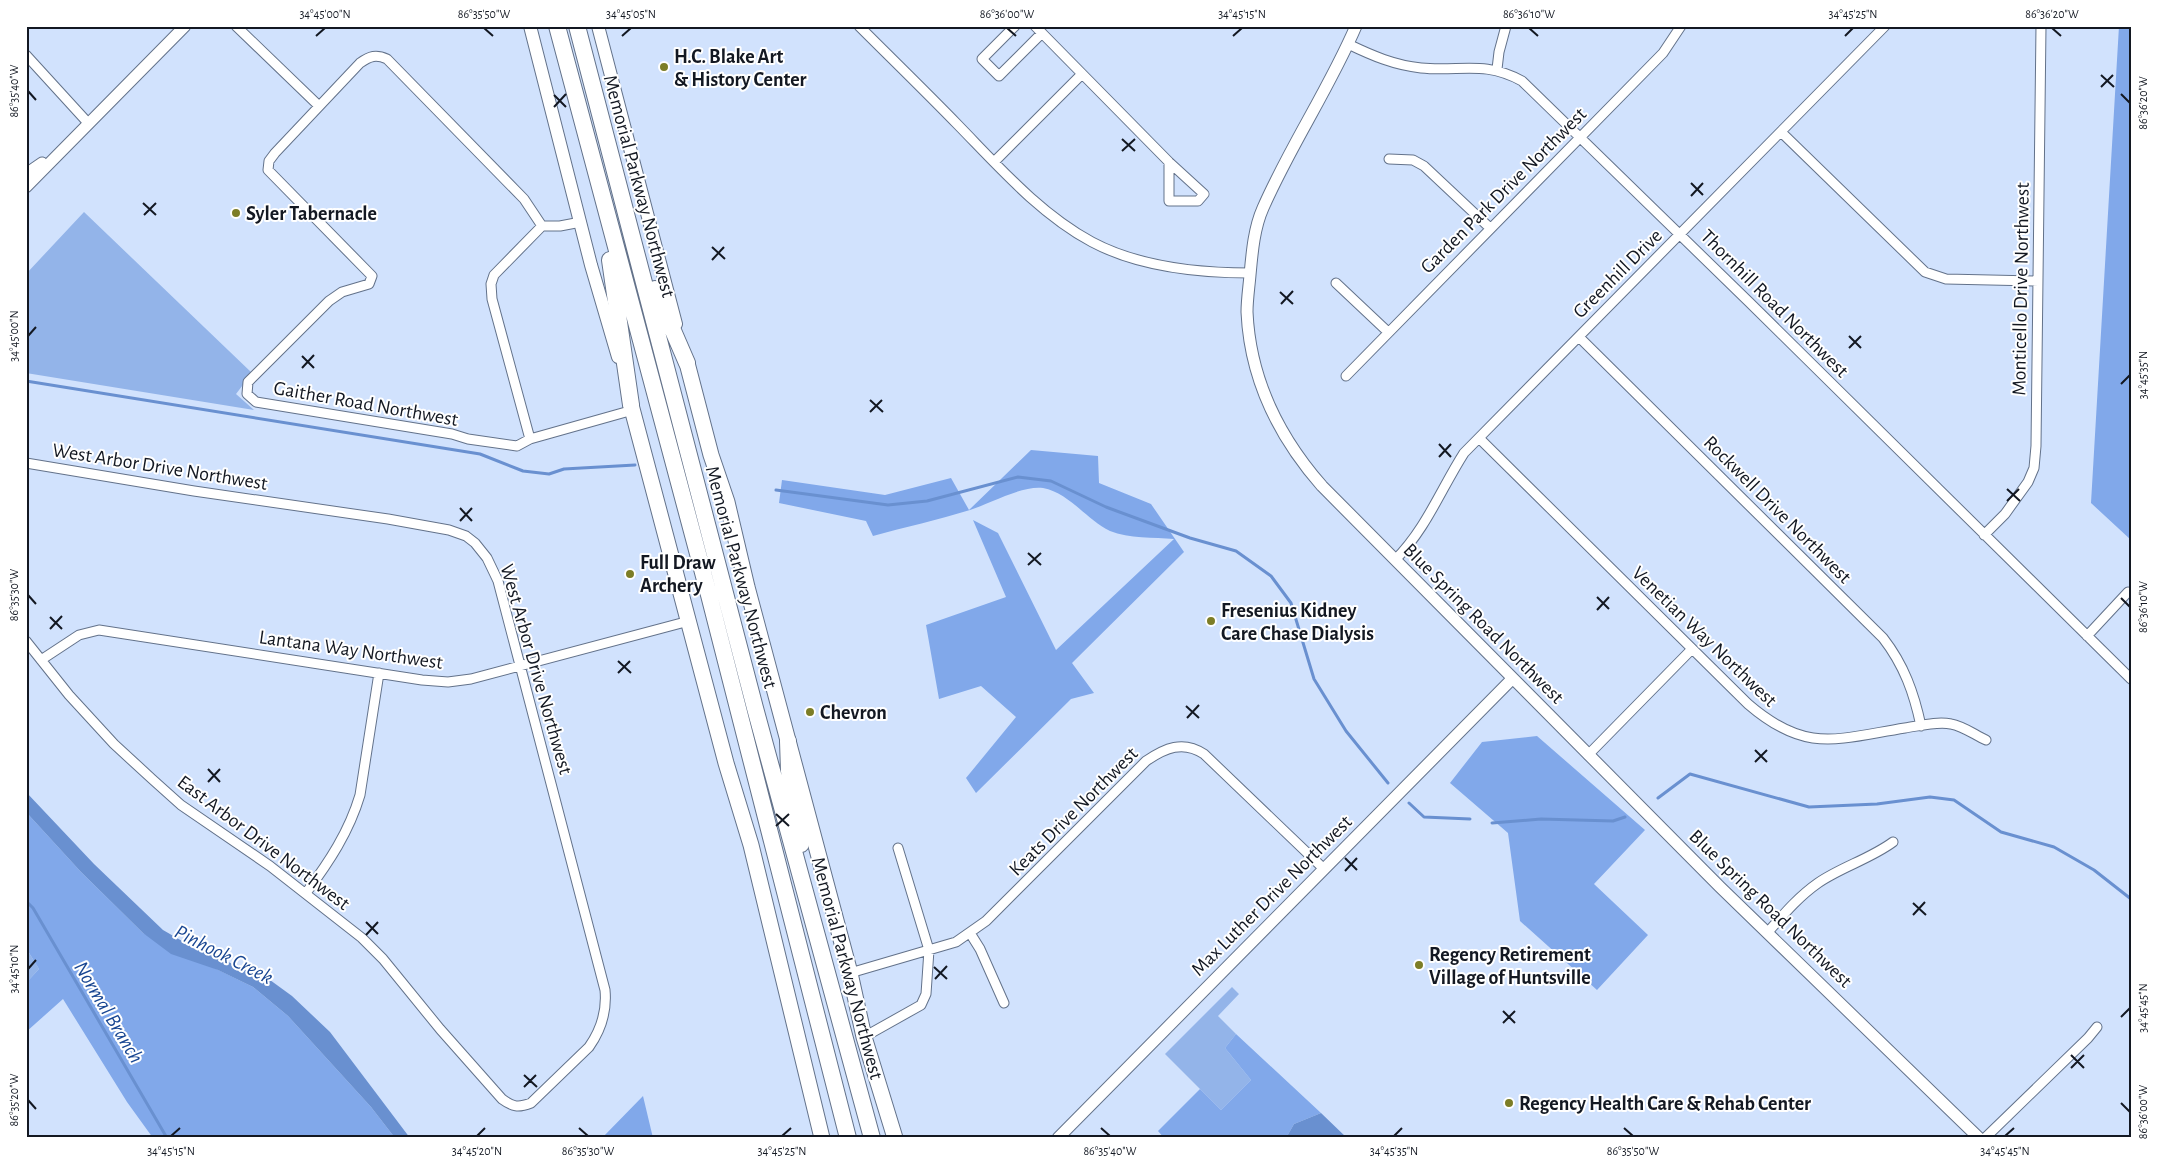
<svg xmlns="http://www.w3.org/2000/svg" width="2157" height="1164" viewBox="0 0 2157 1164" font-family="'Alegreya Sans',sans-serif">
	<style>
		.green { fill: #93b4e9 }
		.forest { fill: #81a8ea }
		.water { fill: #6990d0 }
		.lines { fill: none; stroke-linecap: round; stroke-linejoin: round }
		.stream { stroke: #6990d0; stroke-width: 3 }
		.minor-casing { stroke: #63728a; stroke-width: 11 }
		.tertiary-casing { stroke: #63728a; stroke-width: 13 }
		.secondary-casing { stroke: #63728a; stroke-width: 14 }
		.trunk-casing { stroke: #63728a; stroke-width: 17 }
		.motorway-casing { stroke: #63728a; stroke-width: 18 }
		.minor { stroke: #fff; stroke-width: 9 }
		.tertiary { stroke: #fff; stroke-width: 11 }
		.secondary { stroke: #fff; stroke-width: 12 }
		.trunk { stroke: #fff; stroke-width: 15 }
		.motorway { stroke: #fff; stroke-width: 16 }
		.ticks { fill: none; stroke: #131822; stroke-width: 2 }
		.poi-dot { fill: #7c7d26; stroke: #fff; stroke-width: 2 }
		.labels { text-anchor: middle; stroke-width: 4; stroke-linejoin: round; paint-order: stroke }
		.poi-label { font-size: 20px; font-weight: bold; fill: #131822; stroke: #fff; text-anchor: start }
		.street-label { font-size: 20px; fill: #131822; stroke: #fff }
		.water-label { font-size: 21px; font-style: italic; fill: #184692; stroke: #fff }
		.neatline { fill: none; stroke: #131822; stroke-width: 2 }
		.ticks-label { font-size: 12px; text-anchor: middle; fill: #131822 }
	</style>
	<rect width="100%" height="100%" fill="#d1e2fd"/>
	<!-- green -->
	<path class="green" d="M84,212L252,373L236,394L254,410L26,373V274Z
		M26,948L39,969L26,983Z
		M1232,987L1239,994L1218,1016L1236,1034L1225,1048L1251,1080L1221,1110L1165,1054Z"/>
	<!-- forest -->
	<path class="forest" d="M2119,26H2131V540L2091,503Z
		M1031,450L1098,456L1099,483L1151,504L1184,552L1072,663L1094,693L1071,699L976,793L966,778L1016,717L981,686L939,699L926,625L1006,597L973,520L998,533L1056,650L1174,539C1154,537 1129,539 1110,531C1086,519 1069,493 1043,488C1023,485 989,504 970,510C938,520 905,527 873,536L866,521L779,503L782,480L885,495L951,478L969,510Z
		M1537,736L1645,830L1594,884L1648,935L1597,990L1520,921L1508,833L1450,783L1482,742Z
		M26,812L81,872L143,933L253,987L288,1016L371,1107L395,1138H153L127,1102L63,999L26,1032V983L39,969L26,948Z
		M1236,1034L1321,1113L1294,1124L1286,1138H1164L1158,1131L1200,1089L1221,1110L1251,1080L1225,1048Z
		M643,1096L653,1138H602Z"/>
	<!-- water -->
	<path class="water" d="M26,792L94,864L163,930L189,945L270,980L292,996L330,1032L410,1138H395L371,1107L288,1016L253,987L218,970L171,954L143,933L81,872L26,812Z
		M1321,1113L1347,1138H1286L1294,1124Z"/>
	<g class="lines">
		<!-- stream -->
		<path class="stream" d="M26,381L480,454L523,471L549,474L564,469L635,465
			M776,490L888,505L927,501L1018,477L1051,481L1106,507L1190,538L1236,551L1271,576L1291,603L1314,679L1346,731L1388,783
			M1658,798L1690,774L1809,807L1877,804L1930,797L1954,800L2001,832L2054,847L2094,870L2131,899
			M1409,803L1424,817L1470,819
			M1492,823L1541,819L1613,821L1625,817
			M26,901L33,908L167,1138"/>
		<defs>
			<path id="minor" d="M236,26L319,106
				M859,26C892,59 926,92 958,125C999,167 1040,214 1092,242C1139,267 1197,273 1250,273
				M1015,26L982,59L999,76L1042,33
				M1035,26L1169,162L1204,194L1198,201H1169V162
				M1348,44C1373,56 1394,65 1421,68C1460,72 1484,60 1522,81L1749,302L2131,679
				M26,55L89,124
				M1497,69L1499,52L1506,26
				M1781,132L1925,272L1946,279L2038,281
				M1389,159L1413,160L1424,166L1490,228
				M994,162L1082,74
				M542,226L524,199L387,59C376,54 370,56 360,63L275,153L269,161L268,170L372,276L369,284L342,292L329,301L248,382L247,394L256,402L452,434L468,439L517,446L530,439L633,410
				M542,226H560L581,222
				M1336,283L1388,332
				M1579,337L1883,638C1904,665 1914,693 1921,726
				M1346,376L1663,53L1681,26
				M1479,438L1748,704C1806,754 1836,739 1905,728C1919,726 1937,721 1951,724C1963,726 1975,735 1986,740
				M530,439L492,299L491,284L494,275L542,226
				M26,463L194,491L388,519L449,530L466,536L475,543L487,558L498,581L605,990C607,1011 601,1030 589,1047L531,1103C518,1108 513,1107 502,1099L440,1029L383,959L362,938L270,866L181,805L152,779L114,744L69,695L26,641
				M1984,535L2005,514L2028,482L2034,468L2036,446L2041,26
				M1395,560C1426,529 1441,489 1464,453L1885,26
				M2087,636L2128,592
				M41,660L79,635L99,630L422,680L448,682L471,679L689,621
				M1588,755L1692,649
				M306,893C329,862 349,832 360,795L379,673
				M1768,932C1783,915 1798,897 1818,883C1841,867 1870,859 1893,842
				M970,933L980,949L1004,1003
				M850,973L956,942L986,921L1146,761C1165,748 1183,740 1204,754L1324,869
				M864,1037L921,1005L926,994L929,950L898,848
				M1985,1138L2088,1038L2097,1027"/>
			<path id="tertiary" d="M1356,26C1329,89 1290,146 1263,208C1254,228 1252,253 1250,275C1249,287 1247,300 1247,312C1250,378 1279,437 1322,486L1720,887L1979,1138
				M26,174L42,163
				M26,187L185,26
				M1058,1138L1512,679"/>
			<path id="secondary" d="M530,26L591,265L618,357
				M598,26L676,324"/>
			<path id="trunk" d="M687,363L711,455L727,502L747,587L850,973L864,1037L895,1138
				M631,405L726,763L751,845L822,1138"/>
			<path id="motorway" d="M557,26L709,595L848,1138
				M577,26L755,708L872,1138
				M610,260L631,405
				M655,289L687,363
				M788,741L789,771L801,844"/>
		</defs>
		<!-- minor casing -->
		<use href="#minor" class="minor-casing"/>
		<!-- tertiary casing -->
		<use href="#tertiary" class="tertiary-casing"/>
		<!-- secondary casing -->
		<use href="#secondary" class="secondary-casing"/>
		<!-- trunk casing -->
		<use href="#trunk" class="trunk-casing"/>
		<!-- motorway casing -->
		<use href="#motorway" class="motorway-casing"/>
		<!-- minor -->
		<use href="#minor" class="minor"/>
		<!-- tertiary -->
		<use href="#tertiary" class="tertiary"/>
		<!-- secondary -->
		<use href="#secondary" class="secondary"/>
		<!-- trunk -->
		<use href="#trunk" class="trunk"/>
		<!-- motorway -->
		<use href="#motorway" class="motorway"/>
	</g>
	<!-- ticks -->
	<path class="ticks" d="M484,28L493,36M1007,28L1016,36M1529,28L1538,36M2052,28L2061,36M316,36L325,28M622,36L631,28M1233,36L1242,28M1845,36L1853,28M2101,75L2114,87M2101,87L2113,75M28,91L36,100M2121,94L2130,103M554,95L566,107M554,107L566,94M1122,139L1135,151M1122,151L1135,139M1691,183L1703,195M1691,196L1703,183M143,203L156,215M144,215L156,203M712,247L725,259M712,260L724,247M1280,292L1293,304M1281,304L1293,291M28,336L36,327M1849,336L1861,348M1849,348L1861,336M302,356L314,368M302,368L314,355M2121,384L2130,375M870,400L883,412M870,412L882,400M1439,444L1451,457M1439,457L1451,444M2007,489L2020,501M2007,501L2019,489M460,508L472,521M460,521L472,508M1028,553L1041,565M1028,565L1041,553M28,595L36,604M1597,597L1609,609M2121,598L2130,607M1597,610L1609,597M50,617L62,629M50,629L62,616M618,661L631,673M618,673L630,661M1186,706L1199,718M1187,718L1199,705M1755,750L1767,762M1755,762L1767,750M208,769L220,782M208,782L220,769M776,814L789,826M776,826L789,814M1345,858L1357,870M1345,871L1357,858M1913,903L1926,915M1913,915L1925,902M366,922L378,934M366,935L378,922M934,967L947,979M28,969L36,960M935,979L947,966M1503,1011L1515,1023M2121,1017L2130,1008M1503,1023L1515,1011M2071,1055L2084,1068M2071,1068L2084,1055M524,1075L537,1087M524,1087L536,1075M28,1100L36,1109M2121,1103L2130,1112M579,1128L588,1136M1101,1128L1110,1136M1624,1128L1633,1136M171,1136L180,1128M477,1136L485,1128M782,1136L791,1128M1394,1136L1402,1128M2005,1136L2014,1128"/>
	<!-- markers -->
	<g class="poi-dot">
		<circle cx="664" cy="67" r="5"/>
		<circle cx="236" cy="213" r="5"/>
		<circle cx="630" cy="574" r="5"/>
		<circle cx="1211" cy="621" r="5"/>
		<circle cx="810" cy="712" r="5"/>
		<circle cx="1419" cy="965" r="5"/>
		<circle cx="1509" cy="1103" r="5"/>
	</g>
	<g class="labels">
		<!-- poi labels -->
		<g class="poi-label">
			<text x="674" y="63">H.C. Blake Art<tspan x="674" dy="23">&amp; History Center</tspan></text>
			<text x="246" y="220">Syler Tabernacle</text>
			<text x="640" y="569">Full Draw<tspan x="640" dy="23">Archery</tspan></text>
			<text x="1221" y="617">Fresenius Kidney<tspan x="1221" dy="23">Care Chase Dialysis</tspan></text>
			<text x="820" y="719">Chevron</text>
			<text x="1429" y="961">Regency Retirement<tspan x="1429" dy="23">Village of Huntsville</tspan></text>
			<text x="1519" y="1110">Regency Health Care &amp; Rehab Center</text>
		</g>
		<!-- street labels -->
		<g class="street-label">
			<text transform="translate(640 186) rotate(75)" y="7">Memorial Parkway Northwest</text>
			<text transform="translate(1503 190) rotate(-45)" y="7">Garden Park Drive Northwest</text>
			<text transform="translate(1617 273) rotate(-45)" y="7">Greenhill Drive</text>
			<text transform="translate(2020 289) rotate(-89)" y="7">Monticello Drive Northwest</text>
			<text transform="translate(1775 303) rotate(45)" y="7">Thornhill Road Northwest</text>
			<text transform="translate(366 403) rotate(10)" y="7">Gaither Road Northwest</text>
			<text transform="translate(160 466) rotate(9)" y="7">West Arbor Drive Northwest</text>
			<text transform="translate(1778 509) rotate(45)" y="7">Rockwell Drive Northwest</text>
			<text transform="translate(742 577) rotate(75)" y="7">Memorial Parkway Northwest</text>
			<text transform="translate(1484 623) rotate(45)" y="7">Blue Spring Road Northwest</text>
			<text transform="translate(1705 636) rotate(44)" y="7">Venetian Way Northwest</text>
			<text transform="translate(351 649) rotate(8)" y="7">Lantana Way Northwest</text>
			<text transform="translate(537 669) rotate(74)" y="7">West Arbor Drive Northwest</text>
			<text transform="translate(1073 811) rotate(-45)" y="7">Keats Drive Northwest</text>
			<text transform="translate(264 842) rotate(37)" y="7">East Arbor Drive Northwest</text>
			<text transform="translate(1271 895) rotate(-45)" y="7">Max Luther Drive Northwest</text>
			<text transform="translate(1771 908) rotate(44)" y="7">Blue Spring Road Northwest</text>
			<text transform="translate(848 968) rotate(75)" y="7">Memorial Parkway Northwest</text>
		</g>
		<!-- water labels -->
		<g class="water-label">
			<text transform="translate(224 954) rotate(27)" y="7">Pinhook Creek</text>
			<text transform="translate(109 1012) rotate(59)" y="7">Normal Branch</text>
		</g>
	</g>
	<!-- border -->
	<rect width="2157" height="1164" fill="none" stroke="#ffffff" stroke-width="55"/>
	<rect x="28" y="28" width="2102" height="1108" class="neatline"/>
	<g class="ticks-label">
		<text x="325" y="18">34°45'00"N</text>
		<text x="484" y="18">86°35'50"W</text>
		<text x="631" y="18">34°45'05"N</text>
		<text x="1007" y="18">86°36'00"W</text>
		<text x="1242" y="18">34°45'15"N</text>
		<text x="1529" y="18">86°36'10"W</text>
		<text x="1853" y="18">34°45'25"N</text>
		<text x="2052" y="18">86°36'20"W</text>
		<text transform="translate(14 91) rotate(-90)" y="4">86°35'40"W</text>
		<text transform="translate(2143 103) rotate(-90)" y="4">86°36'20"W</text>
		<text transform="translate(14 336) rotate(-90)" y="4">34°45'00"N</text>
		<text transform="translate(2143 375) rotate(-90)" y="4">34°45'35"N</text>
		<text transform="translate(14 595) rotate(-90)" y="4">86°35'30"W</text>
		<text transform="translate(2143 607) rotate(-90)" y="4">86°36'10"W</text>
		<text transform="translate(14 969) rotate(-90)" y="4">34°45'10"N</text>
		<text transform="translate(2143 1008) rotate(-90)" y="4">34°45'45"N</text>
		<text transform="translate(14 1100) rotate(-90)" y="4">86°35'20"W</text>
		<text transform="translate(2143 1112) rotate(-90)" y="4">86°36'00"W</text>
		<text x="171" y="1155">34°45'15"N</text>
		<text x="477" y="1155">34°45'20"N</text>
		<text x="588" y="1155">86°35'30"W</text>
		<text x="782" y="1155">34°45'25"N</text>
		<text x="1110" y="1155">86°35'40"W</text>
		<text x="1394" y="1155">34°45'35"N</text>
		<text x="1633" y="1155">86°35'50"W</text>
		<text x="2005" y="1155">34°45'45"N</text>
	</g>
</svg>
